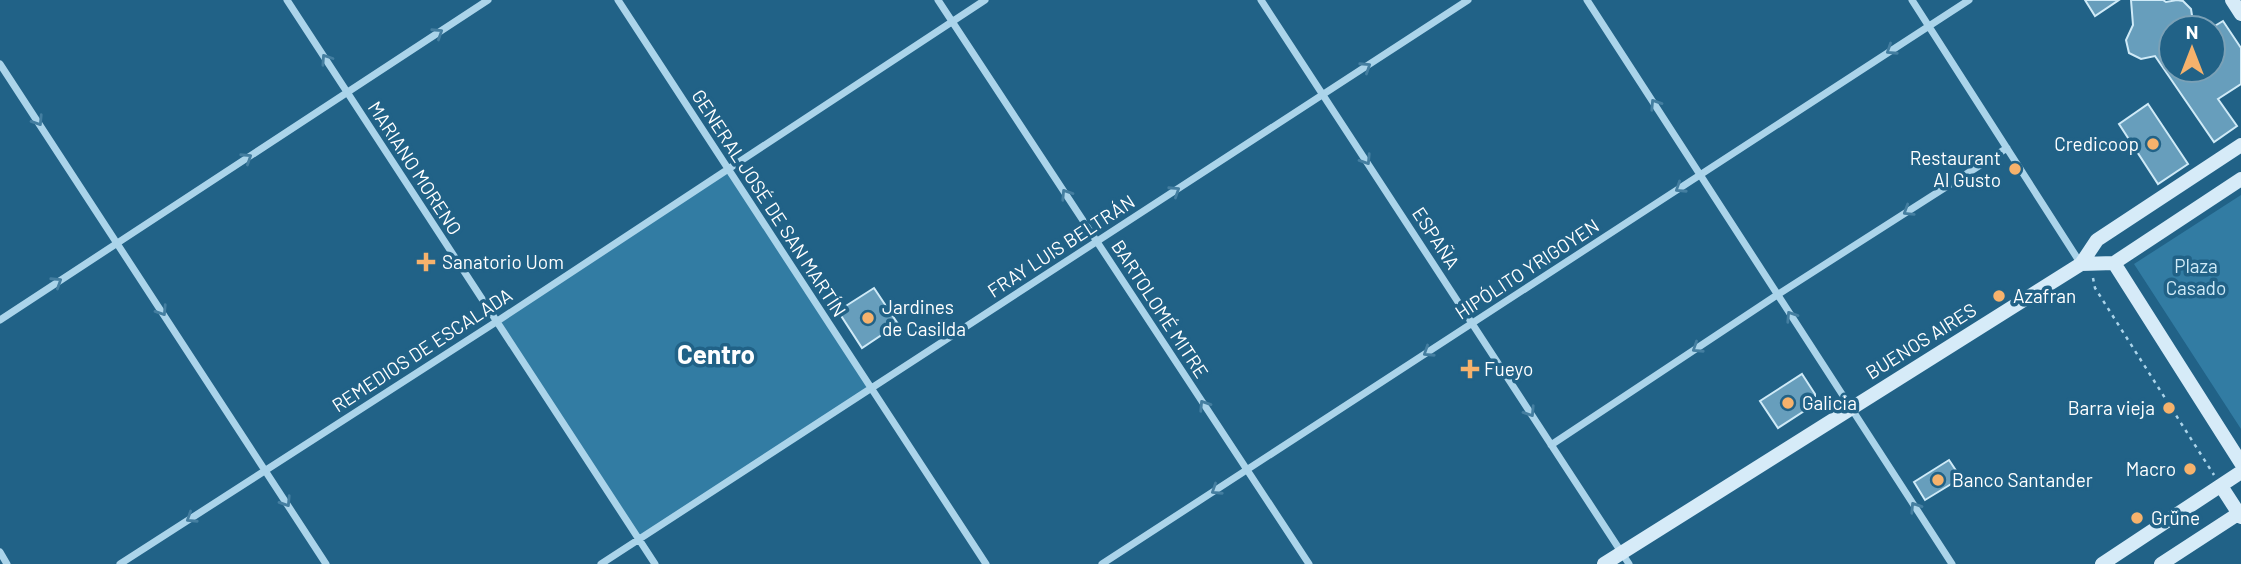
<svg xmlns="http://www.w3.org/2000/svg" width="2241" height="564" viewBox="0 0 2241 564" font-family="Barlow,sans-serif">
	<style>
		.green { fill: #327ca3 }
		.building { fill: #679ebc; stroke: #cfeaf7; stroke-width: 2 }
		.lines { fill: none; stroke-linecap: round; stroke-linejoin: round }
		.path { stroke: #abd4ea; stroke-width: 2.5; stroke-dasharray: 3.5 5; stroke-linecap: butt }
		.street { stroke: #abd4ea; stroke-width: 7 }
		.secondary { stroke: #d6ebf8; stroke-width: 14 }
		.oneway { stroke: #447ea0 }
		.poi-dot { fill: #f6b26c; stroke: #216287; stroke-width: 2.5 }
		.labels { text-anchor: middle; stroke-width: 7; stroke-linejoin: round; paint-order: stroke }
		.poi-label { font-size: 19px; fill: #fff; stroke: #216287; text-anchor: start }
		.street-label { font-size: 19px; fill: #fff; stroke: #216287 }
		.park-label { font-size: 19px; fill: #cfeaf7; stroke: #216287 }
		.district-label { font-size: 26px; font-weight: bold; fill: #fff; stroke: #216287 }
	</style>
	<rect width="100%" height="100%" fill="#216287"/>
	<!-- green -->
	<path class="green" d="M727,169L871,388L639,539L496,322Z
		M2241,195V429L2134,264Z"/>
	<!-- building -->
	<path class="building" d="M2085,0H2119L2095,16Z
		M2131,0H2163L2166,2L2177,0L2183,1L2191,9L2194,28H2171V70H2213V27L2223,21L2241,48V84L2218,99L2237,126L2214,142L2155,56L2141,59L2129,53L2126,40L2133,25Z
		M2148,104L2188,164L2158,184L2119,124Z
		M874,288L898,324L862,348L838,311Z
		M1802,374L1815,394V404L1778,428L1760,401Z
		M1949,460L1961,478L1925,500L1914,482Z"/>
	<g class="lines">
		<!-- path -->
		<path class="path" d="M2093,278L2095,288L2214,475"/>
		<!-- street -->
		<path class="street" d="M287,0L655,564
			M618,0L986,564
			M938,0L1309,564
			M1261,0L1629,564
			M1587,0L1952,564
			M1912,0L2081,264
			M0,64L326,564
			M0,320L488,0
			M1551,445L1777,295L2007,148
			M0,552L7,564
			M120,564L496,322L985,0
			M601,564L1468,0
			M1102,564L1969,0"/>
		<!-- secondary -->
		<path class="secondary" d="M2232,0L2241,14
			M2114,263L2241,463
			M2081,264L2114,263L2241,179
			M2221,486L2241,517
			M1604,564L2081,264L2097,240L2241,145
			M2102,564L2241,472
			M2161,564L2241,512"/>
	</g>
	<!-- one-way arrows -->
	<defs><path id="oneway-chevron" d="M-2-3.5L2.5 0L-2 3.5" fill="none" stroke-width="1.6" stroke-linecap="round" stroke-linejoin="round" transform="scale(1.75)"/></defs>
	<g class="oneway">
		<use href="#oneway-chevron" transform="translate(438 33) rotate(-33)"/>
		<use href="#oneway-chevron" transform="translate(1891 50) rotate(147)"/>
		<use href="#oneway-chevron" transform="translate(326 59) rotate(-124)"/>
		<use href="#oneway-chevron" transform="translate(1366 67) rotate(-33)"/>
		<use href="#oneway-chevron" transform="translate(1655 104) rotate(-123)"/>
		<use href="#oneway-chevron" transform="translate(38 121) rotate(57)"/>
		<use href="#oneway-chevron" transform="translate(247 158) rotate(-33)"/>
		<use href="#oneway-chevron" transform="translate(1366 160) rotate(57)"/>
		<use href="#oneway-chevron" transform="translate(1680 188) rotate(147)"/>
		<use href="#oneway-chevron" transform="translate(1175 191) rotate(-33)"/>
		<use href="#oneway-chevron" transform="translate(1066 194) rotate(-123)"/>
		<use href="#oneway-chevron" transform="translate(1908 211) rotate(148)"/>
		<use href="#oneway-chevron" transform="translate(57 282) rotate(-33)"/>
		<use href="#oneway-chevron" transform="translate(162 311) rotate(57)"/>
		<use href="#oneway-chevron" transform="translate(1791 316) rotate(-123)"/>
		<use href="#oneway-chevron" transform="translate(1697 348) rotate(147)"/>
		<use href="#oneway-chevron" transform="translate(1428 352) rotate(147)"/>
		<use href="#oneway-chevron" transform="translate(1204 405) rotate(-123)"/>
		<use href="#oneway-chevron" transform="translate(1530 412) rotate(57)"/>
		<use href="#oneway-chevron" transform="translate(1216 490) rotate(147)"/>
		<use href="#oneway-chevron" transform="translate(286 502) rotate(57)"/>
		<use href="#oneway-chevron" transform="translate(1915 507) rotate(-123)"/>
		<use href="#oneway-chevron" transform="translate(191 518) rotate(147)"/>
	</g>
	<!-- markers -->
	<g class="poi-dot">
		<circle cx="2153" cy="144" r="7"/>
		<circle cx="2015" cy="169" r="7"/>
		<path d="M422.5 251.5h7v7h7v7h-7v7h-7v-7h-7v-7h7z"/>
		<circle cx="1999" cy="296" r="7"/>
		<circle cx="868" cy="318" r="7"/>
		<path d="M1466.5 358.5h7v7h7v7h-7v7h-7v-7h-7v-7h7z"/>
		<circle cx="1788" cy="403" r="7"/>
		<circle cx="2169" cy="408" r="7"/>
		<circle cx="2190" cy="469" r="7"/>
		<circle cx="1938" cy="480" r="7"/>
		<circle cx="2137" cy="518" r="7"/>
	</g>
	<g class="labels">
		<!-- poi labels -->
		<g class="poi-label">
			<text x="2139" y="151" text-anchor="end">Credicoop</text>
			<text x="2001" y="165" text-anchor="end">Restaurant<tspan x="2001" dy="22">Al Gusto</tspan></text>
			<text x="442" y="269">Sanatorio Uom</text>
			<text x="2013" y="303">Azafran</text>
			<text x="882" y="314">Jardines<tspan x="882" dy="22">de Casilda</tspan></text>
			<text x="1484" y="376">Fueyo</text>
			<text x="1802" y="410">Galicia</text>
			<text x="2155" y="415" text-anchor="end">Barra vieja</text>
			<text x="2176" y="476" text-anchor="end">Macro</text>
			<text x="1952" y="487">Banco Santander</text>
			<text x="2151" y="525">Grüne</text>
		</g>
		<!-- street labels -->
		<g class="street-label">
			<text transform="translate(415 168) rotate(57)" y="7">MARIANO MORENO</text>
			<text transform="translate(769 203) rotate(57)" y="7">GENERAL JOSÉ DE SAN MARTÍN</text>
			<text transform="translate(1436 238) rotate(57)" y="7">ESPAÑA</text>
			<text transform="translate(1061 246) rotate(-33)" y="7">FRAY LUIS BELTRÁN</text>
			<text transform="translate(1527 269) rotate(-33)" y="7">HIPÓLITO YRIGOYEN</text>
			<text transform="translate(1160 309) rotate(57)" y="7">BARTOLOMÉ MITRE</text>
			<text transform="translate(1921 341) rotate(-32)" y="7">BUENOS AIRES</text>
			<text transform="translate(422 350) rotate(-33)" y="7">REMEDIOS DE ESCALADA</text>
		</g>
		<!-- park labels -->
		<g class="park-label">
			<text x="2196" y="273">Plaza<tspan x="2196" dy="22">Casado</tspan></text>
		</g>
		<!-- district labels -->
		<g class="district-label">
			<text x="716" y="364">Centro</text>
		</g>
	</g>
	<!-- north arrow -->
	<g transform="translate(2192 49)"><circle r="33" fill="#216287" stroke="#7aa1b7" stroke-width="2"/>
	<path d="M0-5L12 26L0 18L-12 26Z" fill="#f6b26c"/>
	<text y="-10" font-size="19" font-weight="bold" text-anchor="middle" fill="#ffffff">N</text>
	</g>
</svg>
